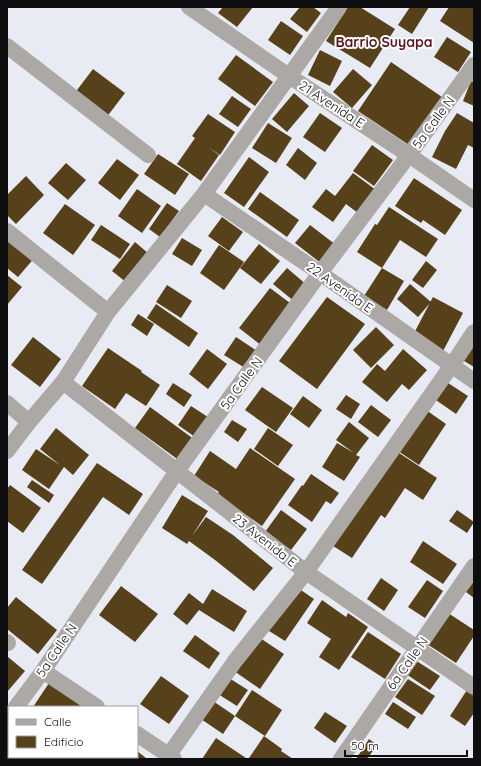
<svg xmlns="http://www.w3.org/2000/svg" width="481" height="766" viewBox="0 0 481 766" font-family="Quicksand,sans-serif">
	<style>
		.building { fill: #57411b }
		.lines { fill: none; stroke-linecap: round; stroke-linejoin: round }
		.street { stroke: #aca8a6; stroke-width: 16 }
		.labels { text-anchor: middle; stroke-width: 4; stroke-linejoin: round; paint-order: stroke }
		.street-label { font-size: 13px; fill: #0e0e11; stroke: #fff }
		.neighbourhood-label { font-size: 14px; font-weight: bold; fill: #5c1722; stroke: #fff }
	</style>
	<rect width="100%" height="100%" fill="#e8ebf3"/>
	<!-- building -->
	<path class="building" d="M223,7H253L237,27L218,13Z
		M300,7H313L321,13L307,32L290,19Z
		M348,7H360L395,29L370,68L326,41Z
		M410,7H429L412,34L398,25Z
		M449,7H472L474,8V43L440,21Z
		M281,21L303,36L290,55L268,40Z
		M447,37L471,52L458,72L434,57Z
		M320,50L342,61L330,86L308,75Z
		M236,55L273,82L255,106L218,79Z
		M391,62L442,97L409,145L358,111Z
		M93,69L125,93L106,118L74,94Z
		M353,69L372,85L352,108L333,92Z
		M471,81L474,82V106L463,101Z
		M294,93L309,106L287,132L272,119Z
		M232,96L251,109L238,127L219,114Z
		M320,113L342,128L325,152L303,137Z
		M457,113L474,123V148L468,145L456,169L432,157L445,131Z
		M208,114L235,132L220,155L208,147L219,155L201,181L177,164L195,138L192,136Z
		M268,123L292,138L276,163L252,148Z
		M372,145L393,160L374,186L353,171Z
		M298,148L317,163L305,180L286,165Z
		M158,154L189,174L175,195L144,174Z
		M249,157L269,172L244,207L224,193Z
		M117,159L139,175L120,200L98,183Z
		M66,163L86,180L68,200L48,183Z
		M353,173L376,190L358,213L346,204L333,222L312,207L326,189L335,196Z
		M26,176L44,195L16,224L7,215V195Z
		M414,178L462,210L445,235L423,220L421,223L395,206Z
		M137,189L161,206L142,233L118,216Z
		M260,192L299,220L287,237L248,209Z
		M167,203L179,211L160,237L149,229Z
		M65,204L95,225L73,255L43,233Z
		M389,207L438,239L426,257L400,240L382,268L357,252L375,224L377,225Z
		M222,217L243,232L229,251L208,236Z
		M101,225L130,244L120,259L91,240Z
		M310,225L336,245L322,264L295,243Z
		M7,232L36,256L18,277L7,268Z
		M182,238L202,250L192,266L172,254Z
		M135,242L149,254L126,282L112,271Z
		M259,244L280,261L261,284L240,268Z
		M219,245L244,262L224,290L200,273Z
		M426,261L437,270L423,288L412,280Z
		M287,268L308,286L295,302L273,284Z
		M382,268L404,281L387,310L364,296Z
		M7,275L22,287L7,305Z
		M410,284L431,302L418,317L397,299Z
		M167,285L192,301L181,318L156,302Z
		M270,288L294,306L262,346L239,328Z
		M327,297L365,324L317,389L279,361Z
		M433,297L463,313L442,353L412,337Z
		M156,304L198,333L189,347L147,318Z
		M138,314L154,324L147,336L131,325Z
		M376,327L394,345L371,368L353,350Z
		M33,337L61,359L40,387L11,365Z
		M236,337L257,351L245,368L224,355Z
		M474,343V367L459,358Z
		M108,348L142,371L141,372L160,385L146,406L126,393L115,409L82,386Z
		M207,349L227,364L208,389L189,374Z
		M403,349L427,370L409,390L402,384L387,402L362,382L377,364L385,371Z
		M445,381L468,396L456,414L433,398Z
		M173,383L192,395L184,407L166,394Z
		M262,387L293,408L276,432L245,410Z
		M346,395L360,404L351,419L336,409Z
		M303,396L322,410L309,428L290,414Z
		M371,405L391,420L378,437L358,422Z
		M191,406L211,419L198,439L178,425Z
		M150,407L195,440L180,461L135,428Z
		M426,410L446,424L419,465L398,451Z
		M232,420L247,429L238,442L224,432Z
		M349,422L369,438L356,455L360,457L344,481L322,467L337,443L354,453L336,440Z
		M56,428L89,455L73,475L64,467L49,489L22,470L36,449L60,465L40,449Z
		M268,428L293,445L278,466L254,449Z
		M250,448L295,479L262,526L217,495L219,492L194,476L210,451L236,469Z
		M396,451L437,478L423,500L405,488L385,518L381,515L352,558L330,544Z
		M97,463L143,494L129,515L103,497L42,584L22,570Z
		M311,474L339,493L331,504L326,501L312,522L288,505L302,485L303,486Z
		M32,480L54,495L49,503L27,487Z
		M10,485L41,508L23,533L7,521V489Z
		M182,495L208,511L192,536L206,517L233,535L273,568L254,591L215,560L189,541L187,544L162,528Z
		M281,510L307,529L291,550L265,532Z
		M457,510L474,522L467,533L449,521Z
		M423,541L457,564L443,584L410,562Z
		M381,578L398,590L384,611L367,599Z
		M427,580L443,591L425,618L408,607Z
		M474,581V598L466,592Z
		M121,586L158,614L135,642L99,615Z
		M295,586L314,599L285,641L266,629Z
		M212,589L247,611L234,632L199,610L187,625L173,614L189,593L203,604Z
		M16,597L57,630L38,654L7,629V608Z
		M322,600L346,617L348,613L368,627L339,670L319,657L331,639L307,623Z
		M445,611L474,630V636L456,663L424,642Z
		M368,632L401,654L385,679L351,657Z
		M195,635L220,653L209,669L183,651Z
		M257,636L284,654L260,689L234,671Z
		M7,657H8L25,671L7,692Z
		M415,660L440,676L430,690L406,674Z
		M161,676L189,696L169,724L140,704Z
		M229,678L248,690L237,706L218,694Z
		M408,679L435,696L422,715L395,697Z
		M49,683L85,707H33Z
		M252,690L282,710L265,736L235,716Z
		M467,690L474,695V713L465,726L450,716Z
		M213,701L235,716L223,734L201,719Z
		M393,702L416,717L408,729L385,714Z
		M325,712L347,726L335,743L314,728Z
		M264,736L282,749L281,751L293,759H250L249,758Z
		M216,738L246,758L245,759H202Z
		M369,739L377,745L367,759H356Z
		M137,751L146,758L145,759H110L111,757H137Z
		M47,757H74L73,759H50Z"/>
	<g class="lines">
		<!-- street -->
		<path class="street" d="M189,7L289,76L409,155L474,200
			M7,46L148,155
			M204,194L320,273L474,381
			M7,231L108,312
			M63,382L306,572L474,687
			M7,403L29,422
			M7,451L29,422L63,382L108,312L204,194L339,7
			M7,642L8,643
			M43,671L97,707
			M16,707L43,671L177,471L320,273L409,155L474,65
			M7,719L9,716
			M137,734L174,759
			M166,759L235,661L306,572L452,365L474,332
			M341,759L474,566"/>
	</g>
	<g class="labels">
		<!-- street labels -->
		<g class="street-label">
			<text transform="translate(332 104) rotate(33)" y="5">21 Avenida E</text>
			<text transform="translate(433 122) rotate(-54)" y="5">5a Calle N</text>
			<text transform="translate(340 287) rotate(35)" y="5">22 Avenida E</text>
			<text transform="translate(241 383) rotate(-54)" y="5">5a Calle N</text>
			<text transform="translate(265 540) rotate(38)" y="5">23 Avenida E</text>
			<text transform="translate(56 650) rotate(-56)" y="5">5a Calle N</text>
			<text transform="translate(407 663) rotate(-55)" y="5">6a Calle N</text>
		</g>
		<!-- neighbourhood labels -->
		<g class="neighbourhood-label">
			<text x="384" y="47">Barrio Suyapa</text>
		</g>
	</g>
	<!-- border -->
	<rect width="481" height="766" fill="none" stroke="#0e0e11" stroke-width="16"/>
	<!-- legend -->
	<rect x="8" y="706" width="130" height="52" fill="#ffffff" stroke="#9f9fa0"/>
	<rect x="16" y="719" width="20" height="6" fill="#aca8a6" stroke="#9f9fa0"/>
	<text x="44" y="726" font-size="12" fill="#0e0e11">Calle</text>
	<rect x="16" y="736" width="20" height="12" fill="#57411b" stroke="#9f9fa0"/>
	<text x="44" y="746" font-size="12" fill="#0e0e11">Edificio</text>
	<!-- scale -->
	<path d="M345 750v6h122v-6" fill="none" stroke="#0e0e11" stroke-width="2"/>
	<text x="351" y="750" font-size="12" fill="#0e0e11" stroke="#ffffff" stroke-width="3" paint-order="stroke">50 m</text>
</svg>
